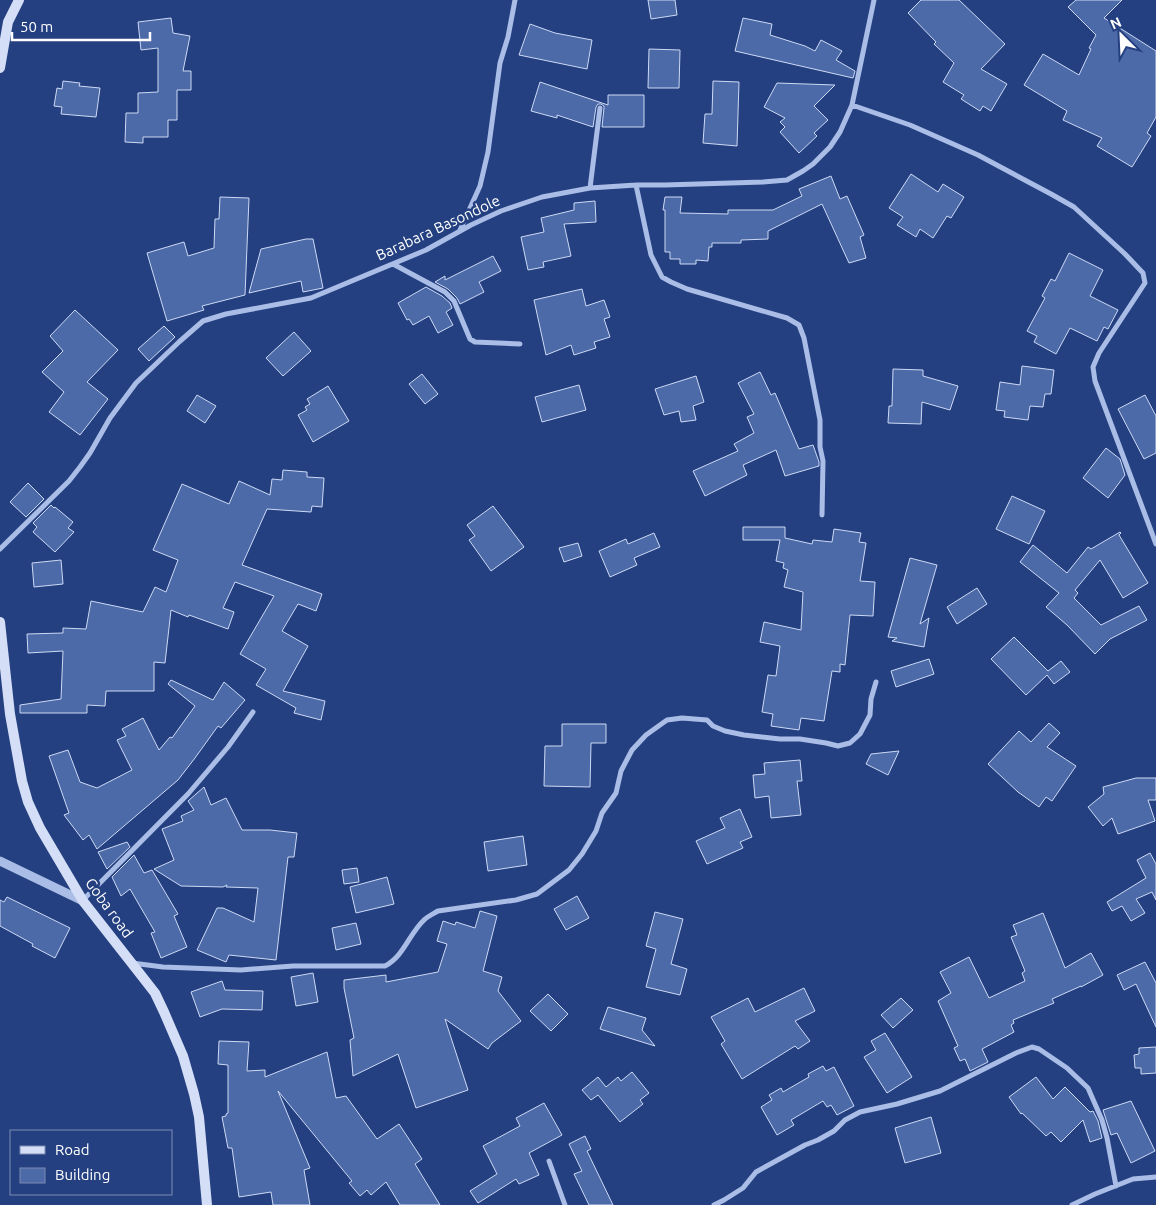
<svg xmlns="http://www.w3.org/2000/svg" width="1156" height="1205" viewBox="0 0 1156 1205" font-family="Ubuntu,sans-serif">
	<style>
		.building { fill: #4c69a8; stroke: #cddaf5 }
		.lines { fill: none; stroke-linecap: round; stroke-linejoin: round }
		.minor { stroke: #aabde6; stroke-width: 5 }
		.tertiary { stroke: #aabde6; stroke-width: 9 }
		.secondary { stroke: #d4def6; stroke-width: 10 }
		.labels { text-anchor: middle; stroke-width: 5; stroke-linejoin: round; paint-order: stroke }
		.street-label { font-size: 15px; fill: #fff; stroke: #244080 }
	</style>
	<rect width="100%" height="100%" fill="#244080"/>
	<!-- building -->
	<path class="building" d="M648,0H675L677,15L651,19Z
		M921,0H959L1005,44L981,69L1007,84L991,111L983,106L980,111L961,99L964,95L943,82L954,63L934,44L936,42L908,13Z
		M1076,0H1122L1104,18L1156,51V117L1147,133L1151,136L1132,167L1097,146L1102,138L1063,120L1067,111L1024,85L1043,54L1079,75L1091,49L1089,48L1096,35L1068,7Z
		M171,18L173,33L190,36L183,71H191V90H177V120H168V137H143V143L125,142L126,113H138V93L158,92V48L141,50L138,22Z
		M743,18L772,24L770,35L805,46L815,51L821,40L842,51L836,60L855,71L853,78L735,51Z
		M530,24L555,33L592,40L587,69L519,55Z
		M649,49L680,50L679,88H648Z
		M63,81L80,83L79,86L100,88L96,117L61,114L62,107L54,106L57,88L62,89Z
		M713,81L739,82L737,146L703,143L705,114H712Z
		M540,82L608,105V95H644V127H602L604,108V106L601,104H598L596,107L593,127L557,115V118L531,111Z
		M777,83L835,85L814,106L828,120L814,133L817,136L799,153L780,132L785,127L780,122L785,118L764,107Z
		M911,174L938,192L943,184L964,197L951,218L947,216L933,238L920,229L916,237L897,225L903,217L889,208Z
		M831,176L840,199L847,196L864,235L860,237L866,258L849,263L822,204L768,231V239L741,240V243H712V247H709L708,261L696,260V264H680V259H670V252H665V210H663L665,197H682L680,213L728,214V210H773L802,196L799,189Z
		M220,197L249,198L245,295L202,306L204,310L167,321L147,253L184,242L188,256L214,248L215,219H219Z
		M595,201L596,222L564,224L571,256L543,262L544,267L528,270L521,237L544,232L541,218L574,210V203Z
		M306,239H313L323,288L303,292L301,281L249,293L261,249Z
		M1069,253L1103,270L1090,296L1118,310L1108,329L1104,327L1097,341L1070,328L1056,354L1034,342L1037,336L1027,331L1045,298L1042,296L1051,279L1055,281Z
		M493,256L501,271L479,282L484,292L460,304L457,298L448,289L435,282L445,276V280Z
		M426,287L442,296L450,303L452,308L446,312L453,325L438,333L429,316L413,325L409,319L407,320L398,303Z
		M582,289L586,306L604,300L610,317L604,319L610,337L594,342L596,348L574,355L571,345L546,355L534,300Z
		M75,310L118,350L87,382L108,399L80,435L49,412L64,392L42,372L63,351L50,336Z
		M164,326L175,337L149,361L138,349Z
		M294,332L311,351L283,376L266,358Z
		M1022,366L1054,370L1051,394H1045L1043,407L1030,406L1028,420L1004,417L1005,411L996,410L1000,382L1020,385Z
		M893,369L923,370V376L958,386L950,410L922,402L921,424L888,423L889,406H892Z
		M760,372L771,395L775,393L799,449L813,445L819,462V466L785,476L776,450L743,465L747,475L705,496L693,471L738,451L734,444L754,433L747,417L754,414L738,383Z
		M422,374L438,394L425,404L409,384Z
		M696,376L704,402L693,406L696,420L681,422L679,411L664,415L655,389Z
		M579,385L586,410L542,422L535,397Z
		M328,386L349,421L313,442L298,415L307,410L305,407L310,404L307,399Z
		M197,395L216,406L205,423L187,411Z
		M1145,395L1156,416V453L1144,459L1118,409Z
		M1106,448L1120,459L1125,475L1108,498L1083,478Z
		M283,470L307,472V477L324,478L322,507L312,506L311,512L267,509L242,565L322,594L316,611L298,604L282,631L308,646L283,691L325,701L321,720L294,713L296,708L256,685L266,669L240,654L274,596L235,582L223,608L234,612L228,629L189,615L188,617L171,610L165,663L154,662V691H106L105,706L87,705V713H20V705L61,699L63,651L28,653L27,634L63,633V628L86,629L91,601L143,612L155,587L166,592L178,560L153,550L182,484L229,504L239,481L270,495L272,479L282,480Z
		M28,483L44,499L26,517L10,502Z
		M1012,496L1045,511L1029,544L996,529Z
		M51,505L54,508L55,507L73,522L68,528L74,532L55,552L33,532L37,527L33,523Z
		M493,506L524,547L491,571L469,540L475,536L467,525Z
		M743,527H785V538L812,544L813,540L832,542L834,529L861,533L859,542L866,543L860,581L875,582L873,616L850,615L845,665L840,664V672L832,671L824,721L801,718L799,730L771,726L773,714L762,712L768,675L776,676L780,646L760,642L764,622L801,630L803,592L784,587L788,570L783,568L784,563L776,561L780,540H743Z
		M1120,532L1121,533L1119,535L1148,583L1123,598L1100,560L1075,590L1078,593L1074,598L1101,625L1139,606L1147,620L1110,639L1095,654L1067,625L1046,607L1059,593L1020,562L1033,545L1067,573L1088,547L1091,549Z
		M654,533L660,547L634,558L637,565L610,577L599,551L626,539L628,544Z
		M578,543L582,556L564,562L559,548Z
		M910,558L937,565L920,624L929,618L924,647L892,641L897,638L888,637Z
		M61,560L63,584L34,587L32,563Z
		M977,588L987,604L957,624L947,607Z
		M1014,637L1048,671L1061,661L1070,672L1054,684L1047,675L1026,695L991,659Z
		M929,659L934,674L896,687L891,671Z
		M171,680L213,700L224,682L245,700L221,728L218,726L195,758L178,780L97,849L89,835L83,840L64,815L69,813L49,756L68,750L80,782L97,788L132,770L117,740L126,736L122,729L143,718L159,750L170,737L172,738L195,706L168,684Z
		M1049,723L1060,733L1047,747L1076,766L1052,801L1046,797L1039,807L1018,792L988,764L1019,731L1031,742Z
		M562,724H606V743H591L590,787L544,786L545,746H562Z
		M899,751L888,775L866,764L871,754Z
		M800,760L802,781H797L801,815L771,818L769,796L755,798L753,775L765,774L764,763Z
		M1136,778H1156V800H1148L1155,821L1118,834L1112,818L1103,826L1088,807L1104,794L1103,787Z
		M204,787L211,805L226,798L242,830H270L297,833L294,857H288L276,960L229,955L226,962L197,950L217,908H223L254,922L258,888L226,887L227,885L223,887L181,886L154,869L174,860L162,829L183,821L181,816L194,810L188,801Z
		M740,809L752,837L740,842L743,848L707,864L696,841L725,828L720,818Z
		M523,836L527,865L488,871L484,842Z
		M127,842L130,847L107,869L98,852Z
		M1150,853L1156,864V900L1152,892L1136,899L1145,913L1131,921L1122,906L1112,911L1107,902L1146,878L1137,860Z
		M134,855L144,873L152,870L178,914L174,916L187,947L161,958L151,933L155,932L130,889L121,896L112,877Z
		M357,868L359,882L344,884L342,870Z
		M387,877L394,904L356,913L350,887Z
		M577,896L589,918L566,930L554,909Z
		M7,897L70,928L55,958L32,946L33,944L0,926V900L4,902Z
		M480,911L497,916L483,971L502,977L498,991L521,1021L492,1043L488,1049L445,1019L468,1090L416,1108L398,1054L353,1076L350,1040L354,1038L344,988V980L386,975V982L438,972L447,944L437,941L443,921L455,925L456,922L475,928Z
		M655,912L683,919L671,964L687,969L680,995L646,987L656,949L646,946Z
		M1043,913L1065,968L1091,953L1103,975L1081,987V986L1052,999L1054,1003L1013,1020L1014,1023L1011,1025L1014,1032L982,1049L988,1062L970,1071L965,1059L960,1061L954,1048L958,1046L938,1001L951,993L940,972L969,957L989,998L1025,981L1022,973L1025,971L1011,937L1017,935L1013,925Z
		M356,923L361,944L336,950L332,928Z
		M1145,962L1156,983V1027L1136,984L1124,990L1117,975Z
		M313,973L318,1002L296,1006L291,977Z
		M222,981L225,990L263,991L262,1010L222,1009L200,1017L191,992Z
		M804,988L815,1011L795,1021L810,1041L798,1049L795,1046L742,1079L721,1044L725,1041L711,1017L748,998L755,1012Z
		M548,994L568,1014L551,1031L530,1011Z
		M901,998L913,1010L893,1028L881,1015Z
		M608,1007L646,1018L642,1030L655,1046L600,1029Z
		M885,1033L912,1077L887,1093L864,1057L876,1050L871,1041Z
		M219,1041L249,1042L247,1071L265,1070V1077L327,1052L336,1098L346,1096L377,1139L399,1124L422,1159L415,1164L440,1205H400L386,1182L371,1195L367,1190L360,1196L349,1183L352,1181L278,1091L310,1168L304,1170L310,1205H273L271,1192L239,1197L232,1148H228L222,1117L226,1116V1114L228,1113V1065L218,1064Z
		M1156,1047V1073L1141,1074V1068H1135L1134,1055L1139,1054V1048Z
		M823,1066L826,1071L834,1067L854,1106L837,1115L831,1105L827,1107L823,1101L791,1120L794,1125L777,1135L761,1107L772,1100L769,1095L781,1088L783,1092L809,1077L808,1074Z
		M632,1072L649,1093L640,1100L643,1104L620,1122L598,1095L591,1100L582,1090L598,1077L606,1087L618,1077L621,1081Z
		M1036,1077L1053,1099L1065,1087L1090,1112L1093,1111L1098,1121L1102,1138L1090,1142L1083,1120L1061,1142L1051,1132L1046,1136L1022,1113L1021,1114L1009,1097Z
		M1131,1101L1155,1151L1131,1163L1117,1133L1111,1135L1103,1110Z
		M544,1103L562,1135L529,1153L539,1175L519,1184L516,1179L478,1203L470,1191L497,1174L483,1146L520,1126L516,1118Z
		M931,1117L941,1153L905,1163L895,1128Z
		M585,1136L591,1149L587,1151L613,1205H589L574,1174L582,1171L569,1144Z"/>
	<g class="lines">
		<!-- minor -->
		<path class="minor" d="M852,105L910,125L978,155L1051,194L1074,207L1125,254L1143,273L1145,283L1099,353L1093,367L1095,381L1156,544
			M636,185L651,255L662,277L671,282L687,289L787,318L799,325L804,338L820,420V447L823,461L822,515
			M590,188L600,108
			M460,230L480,186L488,152L500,63L508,37L515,0
			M393,264L445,292L454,301L470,339L475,342L520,344
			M0,549L69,481L80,467L90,453L110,418L136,383L179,342L203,321L226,314L311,298L426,250L471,225L501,211L542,197L590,188L636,185H665L763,182L787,180L803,171L813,164L830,147L840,132L852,105L874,0
			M83,900L188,794L228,747L253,712
			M132,963L163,967L241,970L293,966H385C404,956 409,934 424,920C428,916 433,914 438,911L516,900L537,894L569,870L582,854L596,831L602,813L616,793L621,771L632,750L646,735L667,720L682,718L707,720L713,726L725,731L744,735L780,739H800L826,743L838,746L850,743L860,734L870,715L871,699L876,682
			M549,1161L565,1205
			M714,1205L724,1200L743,1188L756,1172L805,1145L818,1140L834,1131L845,1120L860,1112L897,1104L940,1091L1016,1053L1032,1047L1039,1049L1067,1068L1088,1088L1102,1120L1107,1138L1116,1186
			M1072,1205L1095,1194L1133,1179L1156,1177"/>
		<!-- tertiary -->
		<path class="tertiary" d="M0,861L83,901"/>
		<!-- secondary -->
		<path class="secondary" d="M0,68L8,22L19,0
			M0,622L10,714L22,781L28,802L40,828L83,901L155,993L164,1012L183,1056L194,1094L199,1117L207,1205"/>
	</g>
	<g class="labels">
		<!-- street labels -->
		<g class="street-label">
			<text transform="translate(438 228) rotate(-25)" y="5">Barabara Basondole</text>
			<text transform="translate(109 908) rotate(54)" y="5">Goba road</text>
		</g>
	</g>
	<!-- legend -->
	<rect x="10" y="1130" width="162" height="65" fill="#244080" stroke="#7c8cb3"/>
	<rect x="20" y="1146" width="25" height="8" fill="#d4def6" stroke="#7c8cb3"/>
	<text x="55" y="1155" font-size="15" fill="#ffffff">Road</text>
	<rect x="20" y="1168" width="25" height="15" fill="#4c69a8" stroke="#7c8cb3"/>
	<text x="55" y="1180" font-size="15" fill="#ffffff">Building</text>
	<!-- north arrow -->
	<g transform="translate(1121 35) rotate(336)" stroke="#244080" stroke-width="4" paint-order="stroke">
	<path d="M0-4L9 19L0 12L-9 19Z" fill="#ffffff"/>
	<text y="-8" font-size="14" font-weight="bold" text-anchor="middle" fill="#ffffff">N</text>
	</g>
	<!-- scale -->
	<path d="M12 32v8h138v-8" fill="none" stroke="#ffffff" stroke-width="2.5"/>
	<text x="20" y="32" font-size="15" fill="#ffffff" stroke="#244080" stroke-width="4" paint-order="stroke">50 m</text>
</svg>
